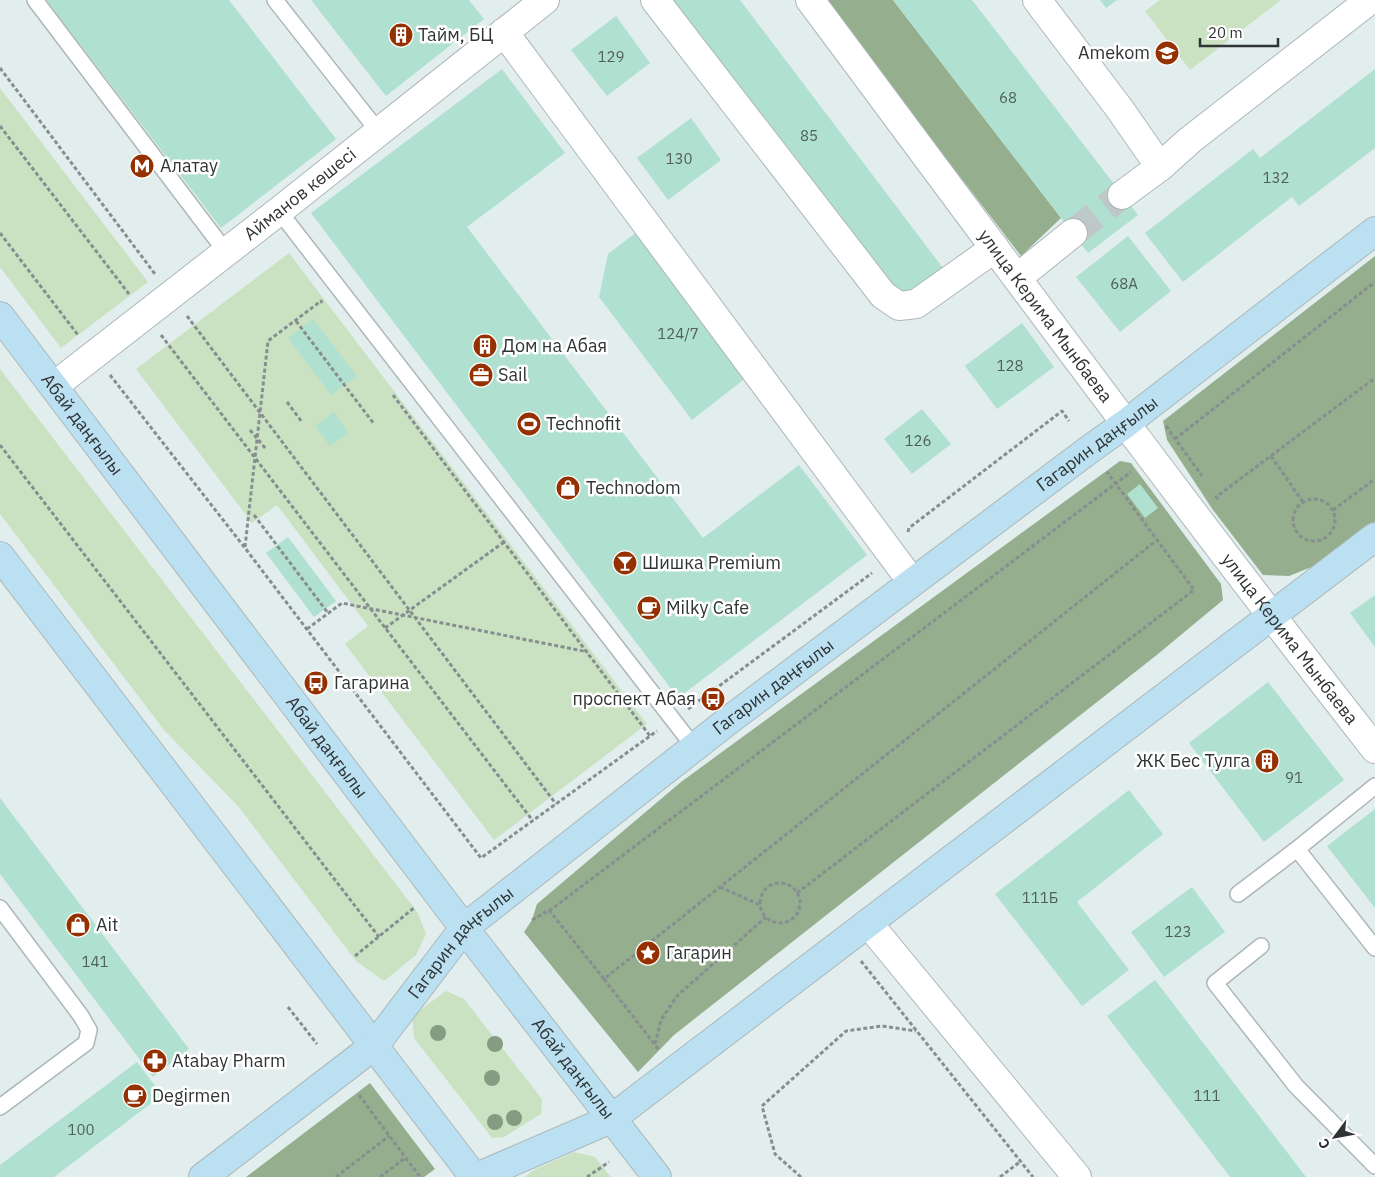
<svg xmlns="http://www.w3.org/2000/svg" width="1375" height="1177" viewBox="0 0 1375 1177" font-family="'IBM Plex Sans',sans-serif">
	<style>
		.green { fill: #cae2c2 }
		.forest { fill: #95ae8d }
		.building { fill: #b0e0cf }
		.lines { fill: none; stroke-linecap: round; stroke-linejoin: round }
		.street-tunnel { stroke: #bec8c9; stroke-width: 28; stroke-dasharray: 28 14; stroke-linecap: butt }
		.lane-casing { stroke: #adb7b9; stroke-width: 18 }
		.street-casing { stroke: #adb7b9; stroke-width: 30 }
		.secondary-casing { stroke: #adb7b9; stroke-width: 30 }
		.path { stroke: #878e8f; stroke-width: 3; stroke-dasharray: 4 2.5; stroke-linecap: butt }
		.lane { stroke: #fff; stroke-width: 15 }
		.street { stroke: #fff; stroke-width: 28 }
		.secondary { stroke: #bae0f2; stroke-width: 28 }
		.tree { fill: #839c82 }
		.labels { text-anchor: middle; stroke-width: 5; stroke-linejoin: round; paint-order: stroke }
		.number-label { font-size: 15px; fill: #505f5b }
		.poi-label { font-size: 18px; fill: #303434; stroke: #fff; text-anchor: start }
		.street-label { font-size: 18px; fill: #303434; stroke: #fff }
	</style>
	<rect width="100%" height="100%" fill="#e2edee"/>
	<!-- green -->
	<path class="green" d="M1160,0H1281L1190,70L1145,11Z
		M0,88L148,282L61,348L0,267Z
		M289,253L647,724L494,840L345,644L368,626L277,505L252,523L136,369Z
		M0,369L418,913L426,934L416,955L384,981L356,961L238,806L164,730L0,514Z
		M446,991L464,999L542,1099L541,1114L504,1137L492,1138L414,1038L412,1016Z
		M574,1152L595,1157L611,1177H525L534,1170Z"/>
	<!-- forest -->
	<path class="forest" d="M824,0H893L1061,218L1021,256Z
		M1375,256V522L1324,562L1289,576L1263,575L1213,510L1167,440L1163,421Z
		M1120,461L1131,463L1221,584L1223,600L1158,654L674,1035L638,1072L524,932L532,920L537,904L681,782Z
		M370,1083L435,1169L424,1177H246Z"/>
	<!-- building -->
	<path class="building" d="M46,0H229L336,139L221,228Z
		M311,0H469L484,19L386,96Z
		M671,0H740L946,272L902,305Z
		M893,0H972L1138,215L1088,253Z
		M1100,0H1117L1106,8Z
		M616,16L650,63L607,96L571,50Z
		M502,69L565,153L467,227L703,538L799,465L867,555L678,698L311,213Z
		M1375,69V148L1299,206L1292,197L1183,282L1145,233L1253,149L1260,158Z
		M691,118L721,160L668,200L637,158Z
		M647,224L756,370L692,420L599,297L608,254Z
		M1128,236L1171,291L1120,332L1076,277Z
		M313,319L357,376L331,395L288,338Z
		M1022,323L1054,367L997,409L965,366Z
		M922,409L951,444L912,474L884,439Z
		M334,412L349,433L330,446L315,426Z
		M1140,484L1158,508L1145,518L1127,494Z
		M288,537L336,601L314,617L266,553Z
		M1375,595V647L1350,613Z
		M1268,682L1344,780L1264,842L1189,743Z
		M1129,790L1163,834L1077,902L1129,970L1082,1006L995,894Z
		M0,798L189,1049L153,1077L0,874Z
		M1375,809V908L1327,846Z
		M1192,887L1225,932L1164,977L1131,932Z
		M1155,980L1306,1177H1230L1107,1016Z
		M137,1062L162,1095L54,1177H0V1165Z"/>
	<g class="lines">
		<!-- street-tunnel -->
		<path class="street-tunnel" d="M1073,233L1122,195"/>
		<defs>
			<path id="lane" d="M35,0L226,252
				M275,0L378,131
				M279,211L694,747
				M1375,786L1297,849L1375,948
				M1238,894L1297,849
				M0,908L81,1016L89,1030L86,1043L0,1107
				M1261,946L1215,983L1296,1086L1375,1166"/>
			<g id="street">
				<path d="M655,0L883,295L899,306L916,304L995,248"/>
				<path id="s1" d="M810,0C997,251 1182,503 1375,749"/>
				<path d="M1037,0L1119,108L1160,167L1190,140L1370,0"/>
				<path d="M504,32L912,582"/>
				<path d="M1122,195L1160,167"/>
				<path d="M1017,278L1073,233"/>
				<path id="s2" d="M54,386L279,211L545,0"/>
				<path d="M868,923L1077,1177"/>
			</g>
			<g id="secondary">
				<path id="s3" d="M0,316L464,928L657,1177"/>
				<path d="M0,556L474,1177"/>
				<path id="s4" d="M203,1177L375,1045L464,928L729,720L1090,449L1125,424L1375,231"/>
				<path d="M477,1177L611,1119L1375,537"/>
			</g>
		</defs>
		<!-- lane casing -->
		<use href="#lane" class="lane-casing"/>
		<!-- street casing -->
		<use href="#street" class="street-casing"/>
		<!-- secondary casing -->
		<use href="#secondary" class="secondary-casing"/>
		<!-- path -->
		<path class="path" d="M0,68L155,274
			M0,126L129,294
			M0,233L78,335
			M187,316L556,804
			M296,321L374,424
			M161,335L533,821
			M110,375L245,548L481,858L657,731
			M393,395L650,736
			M287,402L302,422
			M1166,426L1202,476
			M250,430L266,449
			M1175,439L1375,282
			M0,445L379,937
			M1271,456L1303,502
			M1218,499L1216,497L1375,378
			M1293 520a21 21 0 1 1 42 0a21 21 0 1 1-42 0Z
			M1333,510L1375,479
			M254,515L328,613
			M908,532L909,528L1062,411L1069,421
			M245,547L268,341L321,301L322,303
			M385,628L504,542
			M307,629L342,603L588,652
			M688,709L872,573
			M760 903a20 20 0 1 1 40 0a20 20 0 1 1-40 0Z
			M720,887L760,905
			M797,893L1194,590L1107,472
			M549,911L1131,472
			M532,920L549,910L604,979L1157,540
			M355,956L415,907
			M861,961L1033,1177
			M604,979L659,1050
			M288,1007L317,1044
			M655,1044L661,1020L677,996L766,917
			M359,1095L420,1177
			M336,1177L389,1136
			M380,1177L405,1158
			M587,1177L609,1162
			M801,1177L775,1154L762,1106L846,1031L882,1026L916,1031
			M1000,1177L1021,1161"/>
		<!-- lane -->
		<use href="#lane" class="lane"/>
		<!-- street -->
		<use href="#street" class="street"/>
		<!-- secondary -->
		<use href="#secondary" class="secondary"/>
	</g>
	<!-- trees -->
	<g class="tree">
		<circle cx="438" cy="1033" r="8"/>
		<circle cx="495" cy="1044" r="8"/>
		<circle cx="492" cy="1078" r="8"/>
		<circle cx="514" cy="1118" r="8"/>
		<circle cx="495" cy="1122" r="8"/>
	</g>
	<!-- icons -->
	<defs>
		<symbol id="building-disc" viewBox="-11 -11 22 22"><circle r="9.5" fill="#953000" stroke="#fff"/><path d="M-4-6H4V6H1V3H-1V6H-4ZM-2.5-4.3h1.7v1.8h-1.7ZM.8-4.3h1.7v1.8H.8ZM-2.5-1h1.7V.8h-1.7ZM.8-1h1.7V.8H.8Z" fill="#fff"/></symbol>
		<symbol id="school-disc" viewBox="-11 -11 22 22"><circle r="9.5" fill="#953000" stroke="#fff"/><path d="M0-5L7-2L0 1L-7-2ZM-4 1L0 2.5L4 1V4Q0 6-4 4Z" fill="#fff"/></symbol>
		<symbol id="metro-disc" viewBox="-11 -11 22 22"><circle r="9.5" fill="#953000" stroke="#fff"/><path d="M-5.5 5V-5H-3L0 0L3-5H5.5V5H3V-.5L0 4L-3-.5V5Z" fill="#fff"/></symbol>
		<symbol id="office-disc" viewBox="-11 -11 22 22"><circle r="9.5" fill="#953000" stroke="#fff"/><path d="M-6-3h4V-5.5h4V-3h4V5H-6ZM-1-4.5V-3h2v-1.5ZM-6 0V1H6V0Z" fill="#fff"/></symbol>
		<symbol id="stadium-disc" viewBox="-11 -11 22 22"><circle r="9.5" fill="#953000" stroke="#fff"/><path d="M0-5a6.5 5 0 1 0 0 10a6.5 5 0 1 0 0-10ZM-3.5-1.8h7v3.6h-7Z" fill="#fff"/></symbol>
		<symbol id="shop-disc" viewBox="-11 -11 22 22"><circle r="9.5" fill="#953000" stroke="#fff"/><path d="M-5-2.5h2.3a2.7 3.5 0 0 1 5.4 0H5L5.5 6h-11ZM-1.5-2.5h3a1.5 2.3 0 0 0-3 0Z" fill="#fff"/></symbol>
		<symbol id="bar-disc" viewBox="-11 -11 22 22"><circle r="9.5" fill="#953000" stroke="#fff"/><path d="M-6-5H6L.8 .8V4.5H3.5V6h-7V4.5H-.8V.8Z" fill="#fff"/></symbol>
		<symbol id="cafe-disc" viewBox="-11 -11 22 22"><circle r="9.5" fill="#953000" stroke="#fff"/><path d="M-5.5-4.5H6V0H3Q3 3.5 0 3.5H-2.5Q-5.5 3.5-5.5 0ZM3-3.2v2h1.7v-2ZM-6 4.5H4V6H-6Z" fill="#fff"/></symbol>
		<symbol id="bus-disc" viewBox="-11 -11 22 22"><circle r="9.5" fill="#953000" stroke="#fff"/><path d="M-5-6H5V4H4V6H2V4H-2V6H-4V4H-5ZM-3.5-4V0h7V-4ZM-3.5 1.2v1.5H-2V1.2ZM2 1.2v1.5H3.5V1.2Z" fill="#fff"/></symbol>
		<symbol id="sight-disc" viewBox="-11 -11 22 22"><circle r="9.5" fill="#953000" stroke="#fff"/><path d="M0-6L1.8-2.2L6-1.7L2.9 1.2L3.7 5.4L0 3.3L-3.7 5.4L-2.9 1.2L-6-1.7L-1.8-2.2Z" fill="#fff"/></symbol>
		<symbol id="pharmacy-disc" viewBox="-11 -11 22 22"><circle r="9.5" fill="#953000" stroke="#fff"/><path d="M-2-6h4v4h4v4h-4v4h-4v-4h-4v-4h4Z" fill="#fff"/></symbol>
	</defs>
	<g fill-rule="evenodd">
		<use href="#building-disc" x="387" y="21" width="28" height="28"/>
		<use href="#school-disc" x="1153" y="39" width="28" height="28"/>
		<use href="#metro-disc" x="128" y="152" width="28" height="28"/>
		<use href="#building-disc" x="471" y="332" width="28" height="28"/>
		<use href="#office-disc" x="467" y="361" width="28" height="28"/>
		<use href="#stadium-disc" x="515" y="410" width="28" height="28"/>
		<use href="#shop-disc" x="554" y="474" width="28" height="28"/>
		<use href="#bar-disc" x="611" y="549" width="28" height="28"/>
		<use href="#cafe-disc" x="635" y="594" width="28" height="28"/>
		<use href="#bus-disc" x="302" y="669" width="28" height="28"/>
		<use href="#bus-disc" x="699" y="685" width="28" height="28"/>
		<use href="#building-disc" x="1253" y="747" width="28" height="28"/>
		<use href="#shop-disc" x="64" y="911" width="28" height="28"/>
		<use href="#sight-disc" x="634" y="939" width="28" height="28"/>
		<use href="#pharmacy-disc" x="141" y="1047" width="28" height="28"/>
		<use href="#cafe-disc" x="121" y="1082" width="28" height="28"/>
	</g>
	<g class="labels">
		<!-- number labels -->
		<g class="number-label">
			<text x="611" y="62">129</text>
			<text x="1008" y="103">68</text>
			<text x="809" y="141">85</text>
			<text x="679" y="164">130</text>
			<text x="1276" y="183">132</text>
			<text x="1124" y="289">68А</text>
			<text x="678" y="339">124/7</text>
			<text x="1010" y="371">128</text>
			<text x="918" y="446">126</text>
			<text x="1294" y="783">91</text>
			<text x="1040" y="903">111Б</text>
			<text x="1178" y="937">123</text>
			<text x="95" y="967">141</text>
			<text x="1207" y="1101">111</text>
			<text x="81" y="1135">100</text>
		</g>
		<!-- poi labels -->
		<g class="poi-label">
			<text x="418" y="41">Тайм, БЦ</text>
			<text x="1150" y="59" text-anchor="end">Amekom</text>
			<text x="160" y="172">Алатау</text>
			<text x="502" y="352">Дом на Абая</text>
			<text x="498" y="381">Sail</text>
			<text x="546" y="430">Technofit</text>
			<text x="586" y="494">Technodom</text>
			<text x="642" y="569">Шишка Premium</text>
			<text x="666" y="614">Milky Cafe</text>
			<text x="334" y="689">Гагарина</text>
			<text x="696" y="705" text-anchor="end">проспект Абая</text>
			<text x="1250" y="767" text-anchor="end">ЖК Бес Тулга</text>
			<text x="96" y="931">Ait</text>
			<text x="666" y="959">Гагарин</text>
			<text x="172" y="1067">Atabay Pharm</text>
			<text x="152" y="1102">Degirmen</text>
		</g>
		<!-- street labels -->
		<g class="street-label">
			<text dy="6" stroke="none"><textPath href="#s2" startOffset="312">Айманов көшесі</textPath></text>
			<text dy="6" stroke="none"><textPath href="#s1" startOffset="394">улица Керима Мынбаева</textPath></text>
			<text dy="6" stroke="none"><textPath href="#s3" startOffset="136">Абай даңғылы</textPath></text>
			<text dy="6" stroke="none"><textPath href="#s4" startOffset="1161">Гагарин даңғылы</textPath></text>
			<text dy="6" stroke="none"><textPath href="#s1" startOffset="799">улица Керима Мынбаева</textPath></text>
			<text dy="6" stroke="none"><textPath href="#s4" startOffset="756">Гагарин даңғылы</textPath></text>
			<text dy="6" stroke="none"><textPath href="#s3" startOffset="541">Абай даңғылы</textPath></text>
			<text dy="6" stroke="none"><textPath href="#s4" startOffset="351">Гагарин даңғылы</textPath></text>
			<text dy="6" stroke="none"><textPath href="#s3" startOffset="946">Абай даңғылы</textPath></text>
		</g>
	</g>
	<!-- north arrow -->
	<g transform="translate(1335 1137) rotate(238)" stroke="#ffffff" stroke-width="4" paint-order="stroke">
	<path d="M0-4L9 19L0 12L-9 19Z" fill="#303434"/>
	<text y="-8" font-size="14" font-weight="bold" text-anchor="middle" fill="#303434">С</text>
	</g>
	<!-- scale -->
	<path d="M1200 38v8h78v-8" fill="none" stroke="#303434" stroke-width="2.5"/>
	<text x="1208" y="38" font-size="15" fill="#303434" stroke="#ffffff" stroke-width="4" paint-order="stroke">20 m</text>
</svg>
